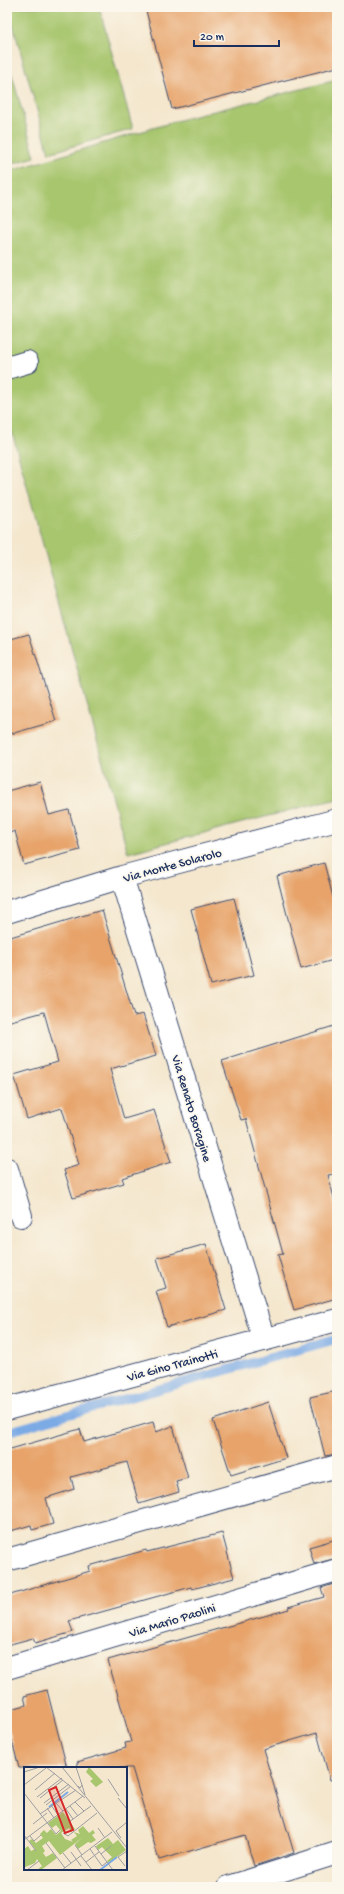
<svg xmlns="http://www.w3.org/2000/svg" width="344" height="1894" viewBox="0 0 344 1894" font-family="'Gochi Hand',sans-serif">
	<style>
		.green { fill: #a8c66e; stroke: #627a66 }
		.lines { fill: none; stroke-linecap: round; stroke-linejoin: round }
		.stream { stroke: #7caae5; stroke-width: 9 }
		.building { fill: #e7a369 }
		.street-casing { stroke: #3c4b6f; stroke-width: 24 }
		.street { stroke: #fff; stroke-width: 22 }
		.labels { text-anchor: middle; stroke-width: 3.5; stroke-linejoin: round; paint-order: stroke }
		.street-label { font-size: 13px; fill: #1b2f5e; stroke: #fbf7ec }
		.inset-river { fill: none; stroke: #7caae5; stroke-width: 2 }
		.inset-road { fill: none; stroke: #9d9da1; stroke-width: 1 }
		.view { fill: #d62828; fill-opacity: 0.15; stroke: #d62828; stroke-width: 2 }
		.inset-edge { fill: none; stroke: #1b2f5e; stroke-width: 2 }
	</style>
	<rect width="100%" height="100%" fill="#fbf7ec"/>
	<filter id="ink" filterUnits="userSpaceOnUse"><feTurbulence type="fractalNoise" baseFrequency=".025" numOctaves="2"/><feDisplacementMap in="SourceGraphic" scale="8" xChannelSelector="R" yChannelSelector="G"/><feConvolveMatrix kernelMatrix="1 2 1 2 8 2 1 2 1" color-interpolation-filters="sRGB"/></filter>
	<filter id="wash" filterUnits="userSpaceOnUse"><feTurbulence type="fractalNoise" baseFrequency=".012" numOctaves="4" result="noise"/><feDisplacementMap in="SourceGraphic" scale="16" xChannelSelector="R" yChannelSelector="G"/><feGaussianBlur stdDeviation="0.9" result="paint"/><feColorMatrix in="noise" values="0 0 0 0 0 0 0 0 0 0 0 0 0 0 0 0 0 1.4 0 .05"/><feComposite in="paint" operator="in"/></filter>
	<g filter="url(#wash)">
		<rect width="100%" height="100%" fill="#f4e7ce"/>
		<!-- green -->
		<path class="green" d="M8,7H99L133,129L49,153Z
			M7,57L35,157L7,165Z
			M337,80V798L128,853L7,414V172L183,119Z"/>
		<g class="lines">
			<!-- stream -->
			<path class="stream" d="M7,1432L337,1339"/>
		</g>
		<g id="blocks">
			<!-- building -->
			<path class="building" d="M145,7H337V67L172,109Z
				M29,634L56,721L7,735V640Z
				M40,782L49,815L69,810L80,850L24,865L15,831L7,834V791Z
				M324,863L337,912V959L301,969L277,876Z
				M234,898L254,975L211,985L191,909Z
				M102,910L134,1016L143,1014L156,1056L110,1069L124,1119L154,1110L171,1162L122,1178L124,1183L73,1198L64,1170L79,1165L62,1108L27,1119L14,1075L58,1062L44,1012L7,1022V938Z
				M337,1025V1174L328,1175L337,1209V1298L294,1310L278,1255L283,1254L246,1119L241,1120L222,1061Z
				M206,1244L226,1310L167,1327L156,1291L166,1288L157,1258Z
				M337,1391V1454L325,1456L310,1397Z
				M268,1402L286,1458L231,1475L213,1420Z
				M153,1422L156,1432L173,1426L188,1478L176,1481L179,1492L139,1504L127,1462L71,1477L74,1489L46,1498L53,1524L32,1530L31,1525L7,1532V1450L80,1429L84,1442Z
				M222,1533L234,1578L192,1589L191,1587L69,1621L73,1632L35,1643L33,1638L7,1645V1596L90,1571L89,1566L146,1550L147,1552Z
				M337,1539V1558L314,1564L309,1547Z
				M337,1583V1779L330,1780L317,1733L263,1749L294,1853L254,1866L245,1835L159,1860L132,1768H78L77,1762L126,1748L125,1743L131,1742L108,1660L289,1609L288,1607L324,1597L321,1588Z
				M47,1690L67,1768H19L7,1721V1710L26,1705L24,1696Z"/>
		</g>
	</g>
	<g filter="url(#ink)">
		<use href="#blocks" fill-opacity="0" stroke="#3c4b6f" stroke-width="1"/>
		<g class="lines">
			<defs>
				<path id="street" d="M7,368L27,362
					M122,877L264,1340
					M7,912L122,877L337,820
					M7,1169L21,1216
					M7,1409L337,1320
					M7,1560L337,1466
					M7,1668L337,1570
					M229,1887L337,1853"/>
			</defs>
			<!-- street casing -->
			<use href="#street" class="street-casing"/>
			<!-- street -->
			<use href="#street" class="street"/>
		</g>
	</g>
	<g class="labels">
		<!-- street labels -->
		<g class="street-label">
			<text transform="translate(172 864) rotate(-15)" y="5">Via Monte Solarolo</text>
			<text transform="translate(193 1108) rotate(73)" y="5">Via Renato Boragine</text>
			<text transform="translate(172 1364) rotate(-15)" y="5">Via Gino Trainotti</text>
			<text transform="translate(172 1619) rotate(-17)" y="5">Via Mario Paolini</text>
		</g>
	</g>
	<!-- overview -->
	<g transform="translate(24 1767)">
		<rect width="103" height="103" fill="#f4e7ce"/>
		<path d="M65,0L79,15L72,20L66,14L69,12L62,5ZM39,45L51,62L47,65L45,61L37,66L41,72L49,75L47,73L53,69L50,65L56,67L54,63L59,59L65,66L69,63L71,66L68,68L72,73L67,76L64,75L54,82L51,77L59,70L36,88L25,74L18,79L21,84L19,86L22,90L29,86L33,91L17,103H13L18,99L13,92L11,96L1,100L0,82L4,79L7,84L11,82L5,74L8,72L12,76L19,71L16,67L20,63L23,66L27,62L32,68L37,64L32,58L28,61L24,56ZM84,71L89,77L94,73L102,83L85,96L83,94L88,90L78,80L74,83L72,79Z" fill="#a8c66e"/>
		<path class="inset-river" d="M25,40L44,25M76,103L93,90"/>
		<path class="inset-road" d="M22,0L61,31M38,0L103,81M52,0L58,18M0,5L16,0M84,12L95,29M0,18L22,1M54,19L56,21L58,18L61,28M11,23L31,6M0,26L32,67L36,63M13,30L38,11M16,31L39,13M94,31L103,42M31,35L39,44M51,35L60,44M20,36L45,17M22,38L47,19M27,38L34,48M46,39L54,49M23,41L30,51M42,42L49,52M16,47L52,23M45,55L67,39M9,57L23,46M74,61L81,71M39,66L44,69L73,46M0,68L12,84M6,69L10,74L17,68M97,71L92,64L103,55M0,73L59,29M22,76L41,101M51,78L58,88M71,79L89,103M66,82L78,99L83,95M47,85L57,99M39,86L47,96M77,87L87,79M57,89L68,103M62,95L75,85M101,99L94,90L103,84M3,103L15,94M38,103L88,65"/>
		<path class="view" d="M32,20L49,63L41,66L25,23Z"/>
		<rect width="103" height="103" class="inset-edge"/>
	</g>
	<!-- margin -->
	<rect width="344" height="1894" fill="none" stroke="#fbf7ec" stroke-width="24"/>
	<!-- scale -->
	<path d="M194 40v6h85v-6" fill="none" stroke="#1b2f5e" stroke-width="2"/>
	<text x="200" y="40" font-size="12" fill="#1b2f5e" stroke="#fbf7ec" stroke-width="3" paint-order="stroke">20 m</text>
</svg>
